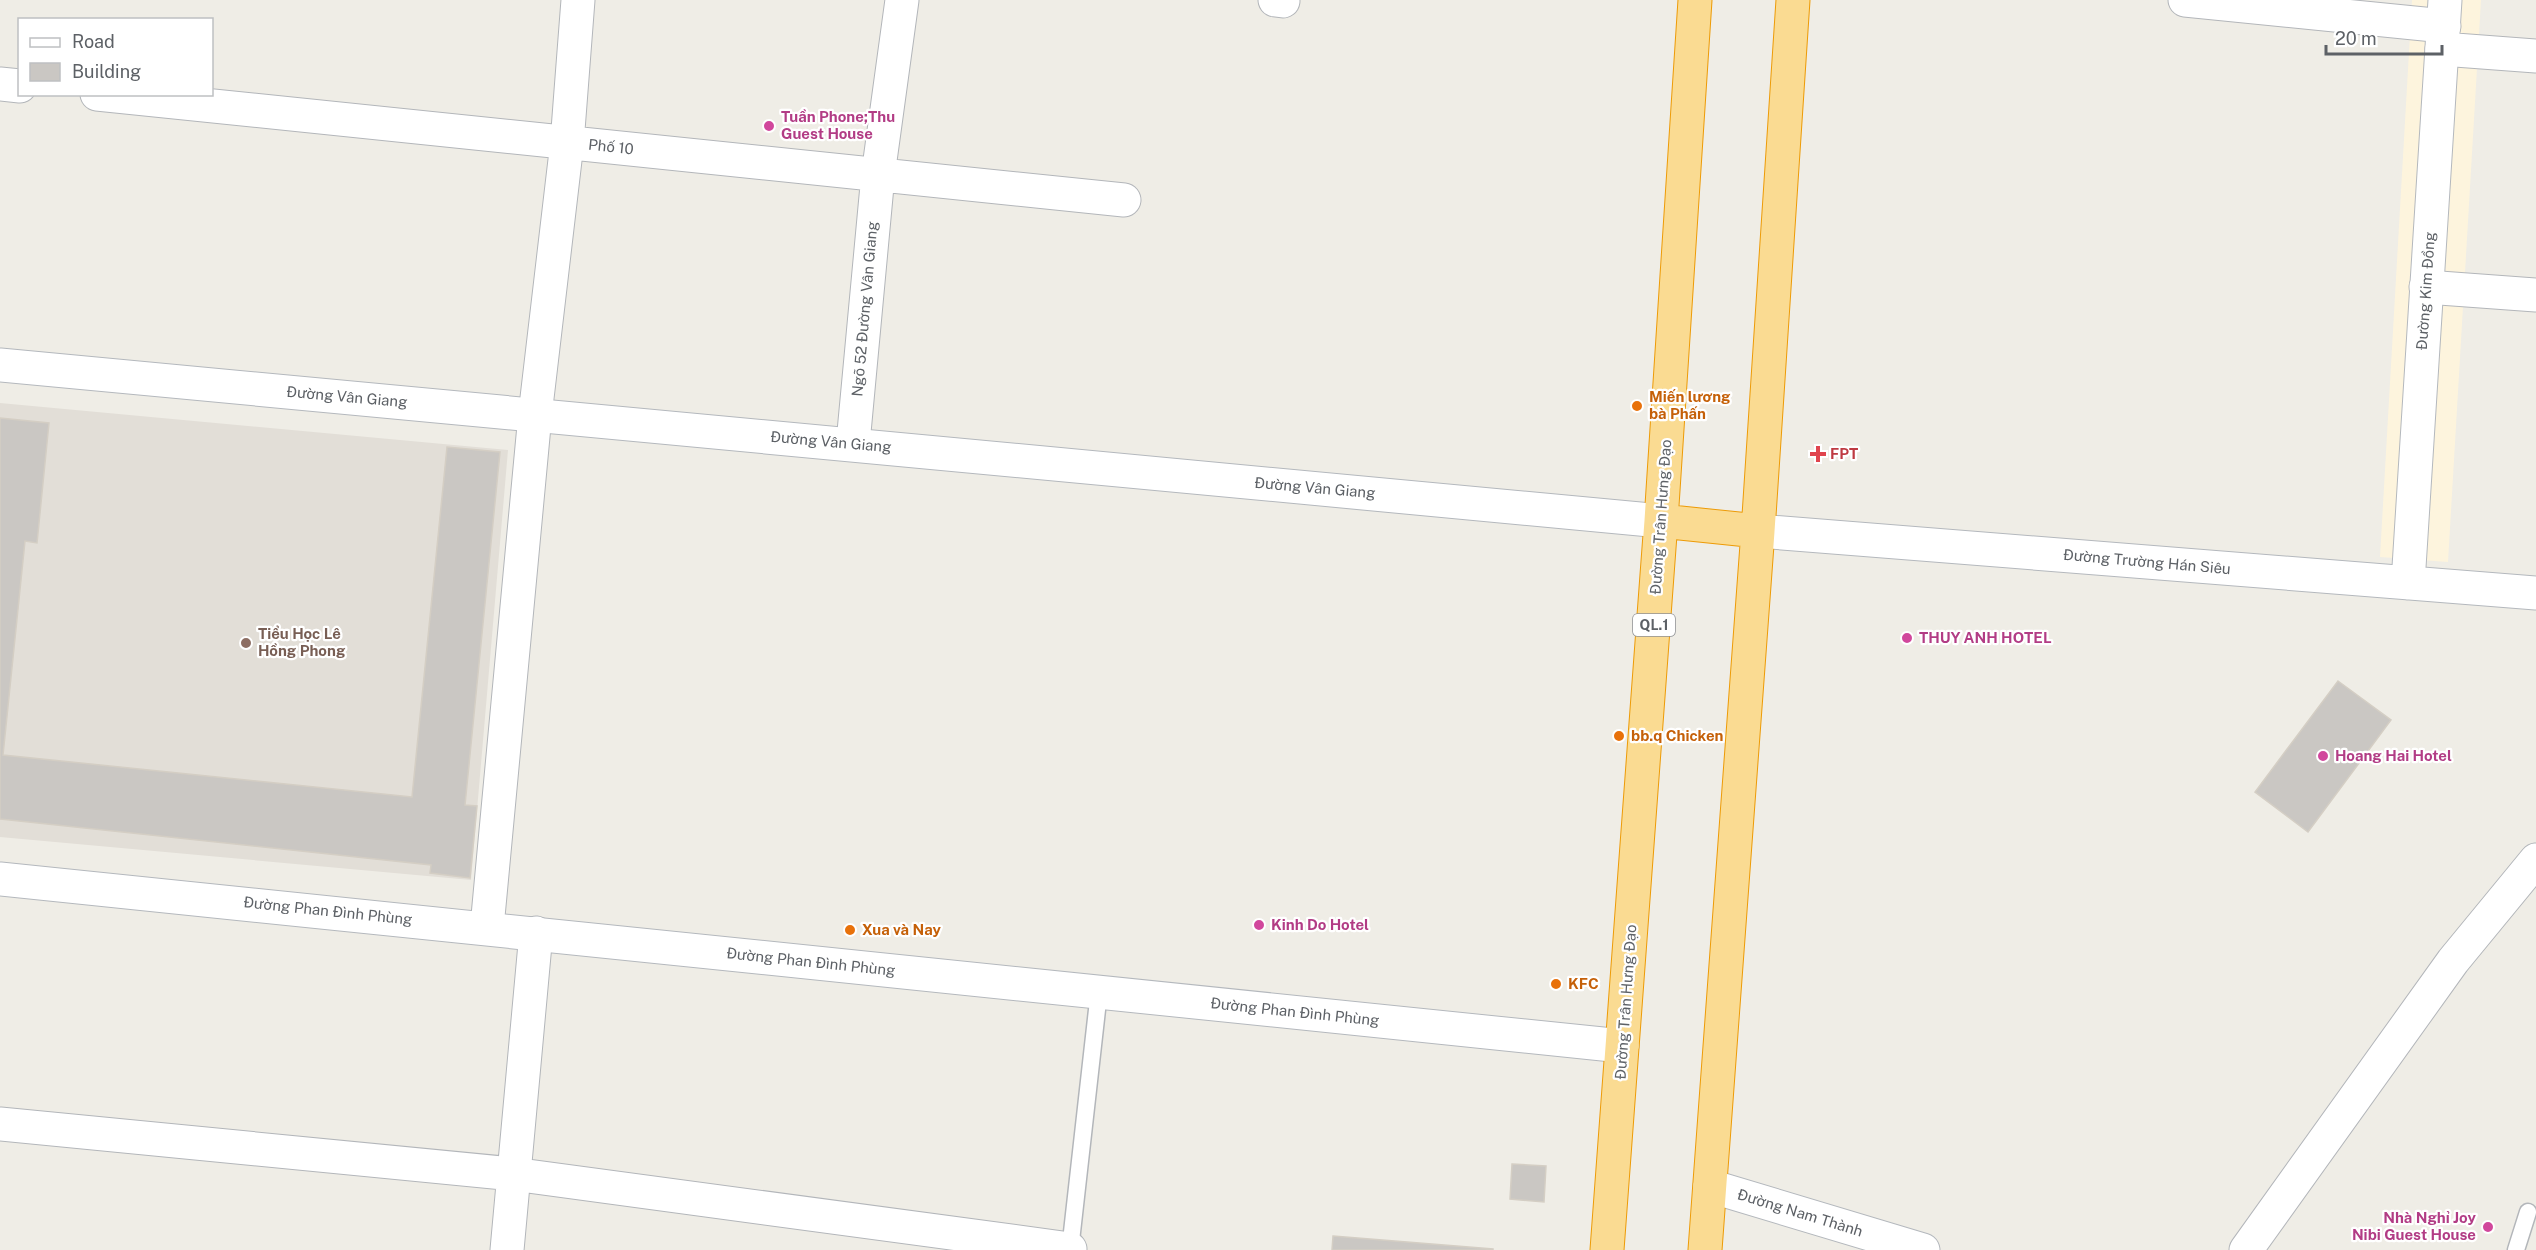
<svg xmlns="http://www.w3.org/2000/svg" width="2536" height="1250" viewBox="0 0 2536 1250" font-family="'Public Sans',sans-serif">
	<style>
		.commercial { fill: #fdf4dd }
		.education { fill: #e2ded7 }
		.building { fill: #cac7c3; stroke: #d4cec4; stroke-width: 1.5 }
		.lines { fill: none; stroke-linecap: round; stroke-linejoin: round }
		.lane-casing { stroke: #b3b6ba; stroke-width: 19 }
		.street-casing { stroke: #b3b6ba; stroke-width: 35 }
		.secondary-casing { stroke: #b4b8bd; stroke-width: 35 }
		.highway-casing { stroke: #ed9b07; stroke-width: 35 }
		.lane { stroke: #fff; stroke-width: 16 }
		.street { stroke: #fff; stroke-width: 33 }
		.secondary { stroke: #fff; stroke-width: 33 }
		.highway { stroke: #fadb92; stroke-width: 33 }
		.hotel-dot { fill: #d1479c; stroke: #fff; stroke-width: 2 }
		.food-dot { fill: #e8710a; stroke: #fff; stroke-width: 2 }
		.health-dot { fill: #e0444e; stroke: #fff; stroke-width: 2 }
		.education-dot { fill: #8d6e63; stroke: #fff; stroke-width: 2 }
		.labels { text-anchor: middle; stroke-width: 4.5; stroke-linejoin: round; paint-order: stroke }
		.shield { fill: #fff; stroke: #8e9094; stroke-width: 1.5 }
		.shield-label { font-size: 14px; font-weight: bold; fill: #5d6166 }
		.hotel-label { font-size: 15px; font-weight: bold; fill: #b23c85; stroke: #fff; text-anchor: start }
		.street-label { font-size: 15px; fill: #5d6166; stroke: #fff }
		.food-label { font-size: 15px; font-weight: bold; fill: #c56008; stroke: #fff; text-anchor: start }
		.health-label { font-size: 15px; font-weight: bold; fill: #be3a42; stroke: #fff; text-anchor: start }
		.education-label { font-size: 15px; font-weight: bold; fill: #785e54; stroke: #fff; text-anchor: start }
	</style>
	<rect width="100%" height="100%" fill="#efede6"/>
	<!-- commercial -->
	<path class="commercial" d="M2412,0H2481L2448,562L2380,557Z"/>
	<!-- education -->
	<path class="education" d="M0,403L508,450L471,880L0,837Z"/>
	<!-- building -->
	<path class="building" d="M0,418L49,423L37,543L25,541L3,755L412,797L447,447L500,452L465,805L477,806L470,878L430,873L431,865L0,819Z
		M2338,681L2391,720L2308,832L2255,792Z
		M1512,1164L1546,1166L1544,1202L1510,1199Z
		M1333,1236L1493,1249V1250H1332Z"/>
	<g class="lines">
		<defs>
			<path id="lane" d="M1070,1250L1099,992
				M2516,1250L2528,1212"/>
			<path id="street" d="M1275,0L1283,1
				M2185,0L2444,26
				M2442,49L2536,56
				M0,84L20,86
				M97,94L1124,200
				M2426,287L2536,295
				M853,443L878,175L902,0
				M487,927L535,415L567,143L578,0
				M0,1124L513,1174L1070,1249
				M507,1250L536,933
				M2246,1250L2453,961L2536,860"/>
			<path id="secondary" d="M0,365L1661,521
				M1758,531L2536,593
				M2408,583L2445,0
				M0,879L1622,1046
				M1710,1186L1923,1250"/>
			<path id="highway" d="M1661,521L1758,531
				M1607,1250L1661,521L1695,0
				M1705,1250L1758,531L1793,0"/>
		</defs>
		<!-- lane casing -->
		<use href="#lane" class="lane-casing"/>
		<!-- street casing -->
		<use href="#street" class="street-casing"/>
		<!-- secondary casing -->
		<use href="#secondary" class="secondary-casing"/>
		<!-- highway casing -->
		<use href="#highway" class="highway-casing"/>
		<!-- lane -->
		<use href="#lane" class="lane"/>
		<!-- street -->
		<use href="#street" class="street"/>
		<!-- secondary -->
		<use href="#secondary" class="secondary"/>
		<!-- highway -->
		<use href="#highway" class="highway"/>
	</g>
	<!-- markers -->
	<g class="hotel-dot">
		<circle cx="769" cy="126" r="6"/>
		<circle cx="1907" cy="638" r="6"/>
		<circle cx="2323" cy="756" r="6"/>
		<circle cx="1259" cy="925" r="6"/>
		<circle cx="2488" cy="1227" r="6"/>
	</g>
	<g class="food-dot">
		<circle cx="1637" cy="406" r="6"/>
		<circle cx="1619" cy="736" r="6"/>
		<circle cx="850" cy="930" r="6"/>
		<circle cx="1556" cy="984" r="6"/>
	</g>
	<path class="health-dot" d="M1815 445h6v6h6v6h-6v6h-6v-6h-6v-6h6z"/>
	<circle class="education-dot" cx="246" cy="643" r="6"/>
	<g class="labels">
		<!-- shield labels -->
		<rect class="shield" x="1633" y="614" width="42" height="22" rx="4.5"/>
		<g class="shield-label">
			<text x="1654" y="630">QL.1</text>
		</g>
		<!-- hotel labels -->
		<g class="hotel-label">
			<text x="781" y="122">Tuần Phone;Thu<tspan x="781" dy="17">Guest House</tspan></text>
			<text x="1919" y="643">THUY ANH HOTEL</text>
			<text x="2335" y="761">Hoang Hai Hotel</text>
			<text x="1271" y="930">Kinh Do Hotel</text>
			<text x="2476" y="1223" text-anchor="end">Nhà Nghỉ Joy<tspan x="2476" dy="17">Nibi Guest House</tspan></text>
		</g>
		<!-- street labels -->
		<g class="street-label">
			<text transform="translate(611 147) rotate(6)" y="5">Phố 10</text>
			<text transform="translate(2426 291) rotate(-86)" y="5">Đường Kim Đồng</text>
			<text transform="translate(865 309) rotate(-85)" y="5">Ngõ 52 Đường Vân Giang</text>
			<text transform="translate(347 397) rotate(5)" y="5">Đường Vân Giang</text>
			<text transform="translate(831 442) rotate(5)" y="5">Đường Vân Giang</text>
			<text transform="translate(1315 488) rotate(5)" y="5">Đường Vân Giang</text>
			<text transform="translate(1661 517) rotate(-86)" y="5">Đường Trân Hưng Đạo</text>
			<text transform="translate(2147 562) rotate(5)" y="5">Đường Trường Hán Siêu</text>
			<text transform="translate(328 911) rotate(6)" y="5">Đường Phan Đình Phùng</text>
			<text transform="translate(811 962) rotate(6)" y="5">Đường Phan Đình Phùng</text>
			<text transform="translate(1626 1002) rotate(-86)" y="5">Đường Trân Hưng Đạo</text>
			<text transform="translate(1295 1012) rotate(6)" y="5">Đường Phan Đình Phùng</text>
			<text transform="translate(1800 1213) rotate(17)" y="5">Đường Nam Thành</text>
		</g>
		<!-- food labels -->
		<g class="food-label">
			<text x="1649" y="402">Miến lương<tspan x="1649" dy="17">bà Phấn</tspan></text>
			<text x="1631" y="741">bb.q Chicken</text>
			<text x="862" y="935">Xua và Nay</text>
			<text x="1568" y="989">KFC</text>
		</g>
		<!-- health labels -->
		<g class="health-label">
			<text x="1830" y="459">FPT</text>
		</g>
		<!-- education labels -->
		<g class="education-label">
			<text x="258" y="639">Tiểu Học Lê<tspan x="258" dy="17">Hồng Phong</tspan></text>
		</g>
	</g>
	<!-- legend -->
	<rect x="18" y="18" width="195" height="78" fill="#ffffff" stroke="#bec0c2" stroke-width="1.5"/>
	<rect x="30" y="38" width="30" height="9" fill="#ffffff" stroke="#bec0c2" stroke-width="1.5"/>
	<text x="72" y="48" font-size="18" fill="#5d6166">Road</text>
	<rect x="30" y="63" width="30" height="18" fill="#cac7c3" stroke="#bec0c2" stroke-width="1.5"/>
	<text x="72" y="78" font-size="18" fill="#5d6166">Building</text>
	<!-- scale -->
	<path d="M2326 45v9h116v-9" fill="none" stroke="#5d6166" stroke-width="3"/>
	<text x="2335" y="45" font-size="18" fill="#5d6166" stroke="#ffffff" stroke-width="4.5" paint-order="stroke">20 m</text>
</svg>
